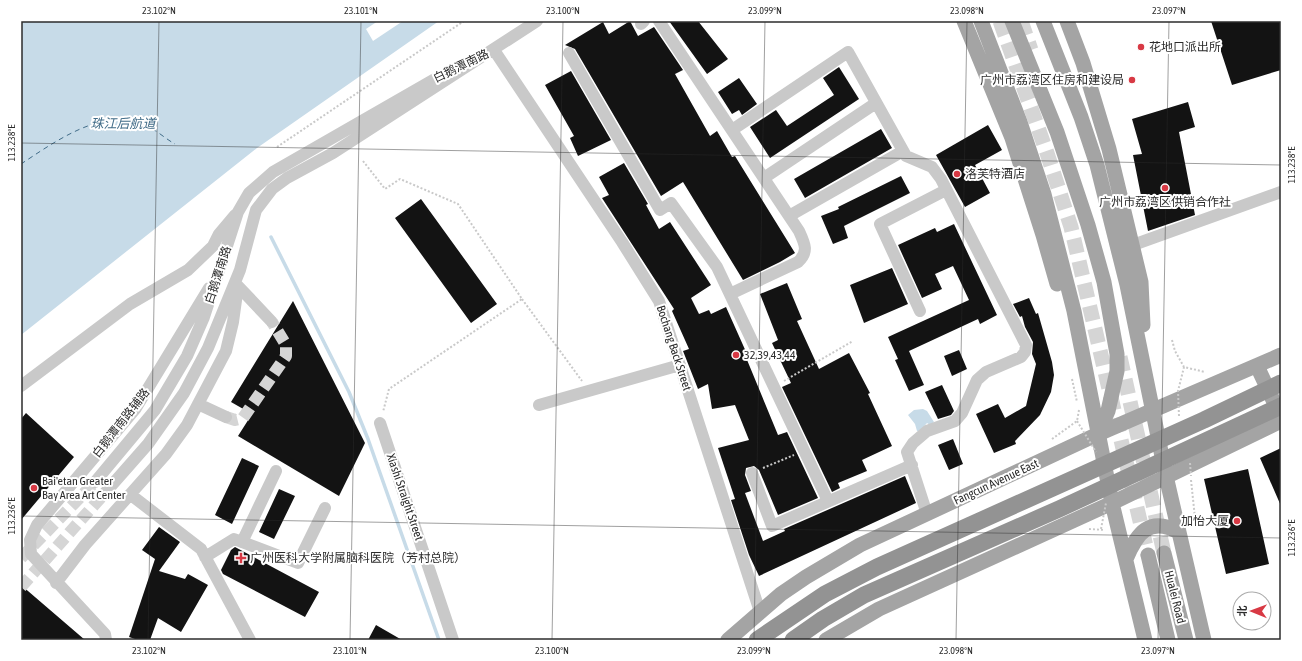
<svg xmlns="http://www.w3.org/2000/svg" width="1302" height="661" viewBox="0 0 1302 661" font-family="'Asap Condensed','Noto Sans SC',sans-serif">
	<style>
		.water { fill: #c7dbe8 }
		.pier { fill: #fff }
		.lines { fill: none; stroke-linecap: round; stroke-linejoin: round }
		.stream { stroke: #c7dbe8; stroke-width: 3.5 }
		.ferry { stroke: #416c88; stroke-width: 1; stroke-dasharray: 5 4; stroke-linecap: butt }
		.building { fill: #131313 }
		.minor-tunnel { stroke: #d5d5d5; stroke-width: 12; stroke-dasharray: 12 6; stroke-linecap: butt }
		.major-tunnel { stroke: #d5d5d5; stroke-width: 15; stroke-dasharray: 15 8; stroke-linecap: butt }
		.path { stroke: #c9c9c9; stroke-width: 2; stroke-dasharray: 2 2; stroke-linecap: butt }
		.minor { stroke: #c9c9c9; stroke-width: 12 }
		.major { stroke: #a4a4a4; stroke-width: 15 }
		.path-bridge { stroke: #c9c9c9; stroke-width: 2; stroke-dasharray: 2 2; stroke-linecap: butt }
		.highway-bridge { stroke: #939393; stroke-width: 17 }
		.ticks { fill: none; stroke: #2c2c2c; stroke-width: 1; stroke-opacity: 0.45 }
		.poi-dot { fill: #d83944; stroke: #fff; stroke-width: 1.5 }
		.labels { text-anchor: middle; stroke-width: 4; stroke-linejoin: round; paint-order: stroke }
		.poi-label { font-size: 12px; fill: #2c2c2c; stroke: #fff; text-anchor: start }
		.street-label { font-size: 12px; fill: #2c2c2c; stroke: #fff }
		.water-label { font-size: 13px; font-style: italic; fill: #416c88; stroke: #fff }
		.neatline { fill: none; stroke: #2c2c2c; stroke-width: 1.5 }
		.ticks-label { font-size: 10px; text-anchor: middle; fill: #2c2c2c }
	</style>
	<rect width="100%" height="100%" fill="#fff"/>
	<!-- water -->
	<path class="water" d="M21,21H439L257,148L21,335Z
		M923,409L927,411L934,422L930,425L927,423L920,431H917L915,424L908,415L914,410Z"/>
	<!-- pier -->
	<path class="pier" d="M378,21H403L373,41L366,29Z"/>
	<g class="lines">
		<!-- stream -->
		<path class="stream" d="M271,237L349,392L368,439L439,640"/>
		<!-- ferry -->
		<path class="ferry" d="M21,164C53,143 101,108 141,123C153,127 164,138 175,144"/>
	</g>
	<!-- building -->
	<path class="building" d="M630,21L638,36L654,27L683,70L675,74L710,136L717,131L732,157L735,156L795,253L780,262L743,280L683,182L661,196L575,49L565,45L603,22L609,34Z
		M669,21H698L728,59L707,74Z
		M1211,21H1281V70L1232,85Z
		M839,67L859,99L770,158L750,127L776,110L787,126L834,95L823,78Z
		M571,71L611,140L578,156L570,138L574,136L545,85Z
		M739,78L757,104L742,115L739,110L732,114L718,92Z
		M1188,102L1195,127L1179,132L1195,215L1148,231L1133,155L1142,154L1132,119Z
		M988,125L1002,150L975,165L990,193L965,207L936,155Z
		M881,129L892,148L805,198L794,179Z
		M624,163L648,204L646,205L659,229L670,222L711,285L691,298L699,314L709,310L711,314L726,307L747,354L745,355L778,435L787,432L818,498L778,515L759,470L754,466L746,468L745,475L751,491L745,493L763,541L785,531L784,529L905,476L916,503L759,576L749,555L731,500L735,499L718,448L749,440L735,405L712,409L708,384L698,389L683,351L689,349L672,311L674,309L602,198L609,195L599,177Z
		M901,176L910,193L844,226L848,238L833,244L821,216L839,209L838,207Z
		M421,199L497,304L471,323L395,218Z
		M954,224L997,315L980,324L978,319L909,351L924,385L909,391L895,360L898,359L888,337L969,300L953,266L935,274L942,289L922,298L898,245L935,228L937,232Z
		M892,268L908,304L864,323L850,285Z
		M787,283L802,319L797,321L819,369L849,353L870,393L868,394L892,446L862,460L867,471L838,483L840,488L832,492L782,387L791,383L772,343L778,340L760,294Z
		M1029,298L1036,314L1038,313L1052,362L1054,375L1051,392L1040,415L1015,441L1016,444L994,453L976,414L998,404L1005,418L1026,406L1036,364L1032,354L1033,342L1025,327L1022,316L1020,317L1013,304Z
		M293,301L365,443L339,496L238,436L252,414L231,402Z
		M959,350L967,369L952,376L944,356Z
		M942,385L954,411L951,415L938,419L925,392Z
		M26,413L74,457L21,520V419Z
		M953,439L963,464L949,470L938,445Z
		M1281,448V506L1260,458Z
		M242,458L259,466L232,524L215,515Z
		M1248,469L1269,564L1226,574L1204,479Z
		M279,489L295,496L274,539L259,532Z
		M159,527L180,542L159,571L185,579L188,574L208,585L181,632L158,618L150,640H138L129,637L155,559L142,550Z
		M235,547L319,592L305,617L223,574L221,570L231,550Z
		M21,585L85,640H21Z
		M376,625L402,640H368Z"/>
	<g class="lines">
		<!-- minor-tunnel -->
		<path class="minor-tunnel" d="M226,417L235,420L243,418L286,356V345L272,322
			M21,558L95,482
			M21,587L104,494"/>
		<!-- major-tunnel -->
		<path class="major-tunnel" d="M1000,21L1047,153L1071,227L1148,555
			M1021,21L1031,50
			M1120,357L1164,553"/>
		<!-- path -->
		<path class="path" d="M277,147L464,21
			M363,161L385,189L400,179L458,204L522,299L389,389L383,412
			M522,299L582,381
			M1172,340L1175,351L1184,367L1205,372
			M1072,379L1077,402
			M784,381L853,341
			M1052,439L1077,421L1079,410
			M763,468L794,455
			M1190,524L1195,518L1191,480
			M1089,529L1105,530"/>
		<!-- minor -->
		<path class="minor" d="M659,21L799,231C805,244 809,252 798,262L730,294
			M641,24L644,21
			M494,50L622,242L659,301L760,612
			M569,53L660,210L671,203L717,267L828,501
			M732,130L848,52L906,156L932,167L941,179L1026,345L1025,352L1021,357L986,372L977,380L962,413L955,421L927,431L913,443L907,452L927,514
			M764,178L876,103
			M789,216L903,151
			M1133,245L1281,192
			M238,286L272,322
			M920,311L880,224L946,190
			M21,386L130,304L188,270L213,246L219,234L235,215
			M198,404L226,417
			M539,405L680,365
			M380,423L453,640
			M752,473L772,526L912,465
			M95,482L155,410L187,356L204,317L238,212L249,193L273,172L435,79
			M104,494L148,444L184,393L208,348L240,270L256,210L272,189L287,178L333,153L537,21
			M131,495L201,549L250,640
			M242,542L276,471
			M205,557L234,539L298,563L325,508
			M56,583L85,545L166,454L187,425L226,351L233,322L238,286
			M106,640L105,634L31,554L30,540L37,525L136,408L209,288"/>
		<!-- major -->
		<path class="major" d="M964,21L1012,138L1043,235L1057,284
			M981,21L1020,122L1044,194L1074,311L1112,503L1145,640
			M1012,21L1057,132L1088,225L1104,282L1117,354V371L1108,411L1098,434
			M1043,21L1081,117L1097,165L1127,285L1166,476L1204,640
			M1067,21L1083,63L1109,149L1141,282L1143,325
			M1257,366L1281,417
			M1164,553L1186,640
			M1148,555L1168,640
			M1126,559C1137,533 1149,516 1179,532
			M728,640L781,594L806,577L860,545L1098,434L1281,355
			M826,640L879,609L1112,503L1281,421"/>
		<!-- path-bridge -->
		<path class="path-bridge" d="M1179,416L1178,391L1184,367
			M1077,421L1096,452
			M1190,463L1191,476
			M1101,529L1106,503"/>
		<!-- highway-bridge -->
		<path class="highway-bridge" d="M757,640L825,594L877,567L1204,420L1281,383
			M793,640L823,619L864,595L1059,509L1281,406"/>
	</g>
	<!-- ticks -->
	<path class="ticks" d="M21,143L1281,165M21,516L1281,538M148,640L159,21M350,640L361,21M552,640L563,21M754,640L765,21M956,640L967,21M1158,640L1169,21"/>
	<!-- markers -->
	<g class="poi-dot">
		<circle cx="1141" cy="47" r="4"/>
		<circle cx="1132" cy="80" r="4"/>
		<circle cx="957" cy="174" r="4"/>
		<circle cx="1165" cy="188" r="4"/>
		<circle cx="736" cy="355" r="4"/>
		<circle cx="34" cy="488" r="4"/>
		<circle cx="1237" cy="521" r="4"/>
		<path d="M239 552h4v4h4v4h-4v4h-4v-4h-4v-4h4z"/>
	</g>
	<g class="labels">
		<!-- poi labels -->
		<g class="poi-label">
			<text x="1149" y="51">花地口派出所</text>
			<text x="1124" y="84" text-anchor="end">广州市荔湾区住房和建设局</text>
			<text x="965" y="178">洛芙特酒店</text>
			<text x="1165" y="206" text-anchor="middle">广州市荔湾区供销合作社</text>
			<text x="744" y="359">32,39,43,44</text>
			<text x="42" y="485">Bai'etan Greater<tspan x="42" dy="14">Bay Area Art Center</tspan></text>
			<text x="1229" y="525" text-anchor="end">加怡大厦</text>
			<text x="250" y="562">广州医科大学附属脑科医院（芳村总院）</text>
		</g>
		<!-- street labels -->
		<g class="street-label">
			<text transform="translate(461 66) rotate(-26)" y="4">白鹅潭南路</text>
			<text transform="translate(218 275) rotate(-72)" y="4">白鹅潭南路</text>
			<text transform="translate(674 348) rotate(72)" y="4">Bochang Back Street</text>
			<text transform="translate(121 423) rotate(-52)" y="4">白鹅潭南路辅路</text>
			<text transform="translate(996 482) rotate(-25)" y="4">Fangcun Avenue East</text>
			<text transform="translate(405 497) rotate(71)" y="4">Xiashi Straight Street</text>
			<text transform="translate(1175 597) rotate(76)" y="4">Hualei Road</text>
		</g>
		<!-- water labels -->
		<g class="water-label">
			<text x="123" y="128">珠江后航道</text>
		</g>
	</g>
	<!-- border -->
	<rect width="1302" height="661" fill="none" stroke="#ffffff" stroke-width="44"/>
	<!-- north arrow -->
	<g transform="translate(1252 611) rotate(271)"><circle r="19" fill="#ffffff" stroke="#ababab"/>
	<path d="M0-3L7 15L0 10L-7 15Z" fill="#d83944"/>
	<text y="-6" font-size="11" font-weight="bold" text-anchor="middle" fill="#2c2c2c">北</text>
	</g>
	<rect x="22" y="22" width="1258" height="617" class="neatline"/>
	<g class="ticks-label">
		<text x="159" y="14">23.102°N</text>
		<text x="361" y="14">23.101°N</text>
		<text x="563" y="14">23.100°N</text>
		<text x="765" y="14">23.099°N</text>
		<text x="967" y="14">23.098°N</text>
		<text x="1169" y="14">23.097°N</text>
		<text transform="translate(11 143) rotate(-90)" y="4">113.238°E</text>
		<text transform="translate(1291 165) rotate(-90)" y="4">113.238°E</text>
		<text transform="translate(11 516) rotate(-90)" y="4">113.236°E</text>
		<text transform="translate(1291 538) rotate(-90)" y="4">113.236°E</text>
		<text x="149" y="654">23.102°N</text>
		<text x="350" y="654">23.101°N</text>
		<text x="552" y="654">23.100°N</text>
		<text x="754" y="654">23.099°N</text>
		<text x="956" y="654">23.098°N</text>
		<text x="1158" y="654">23.097°N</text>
	</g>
</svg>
